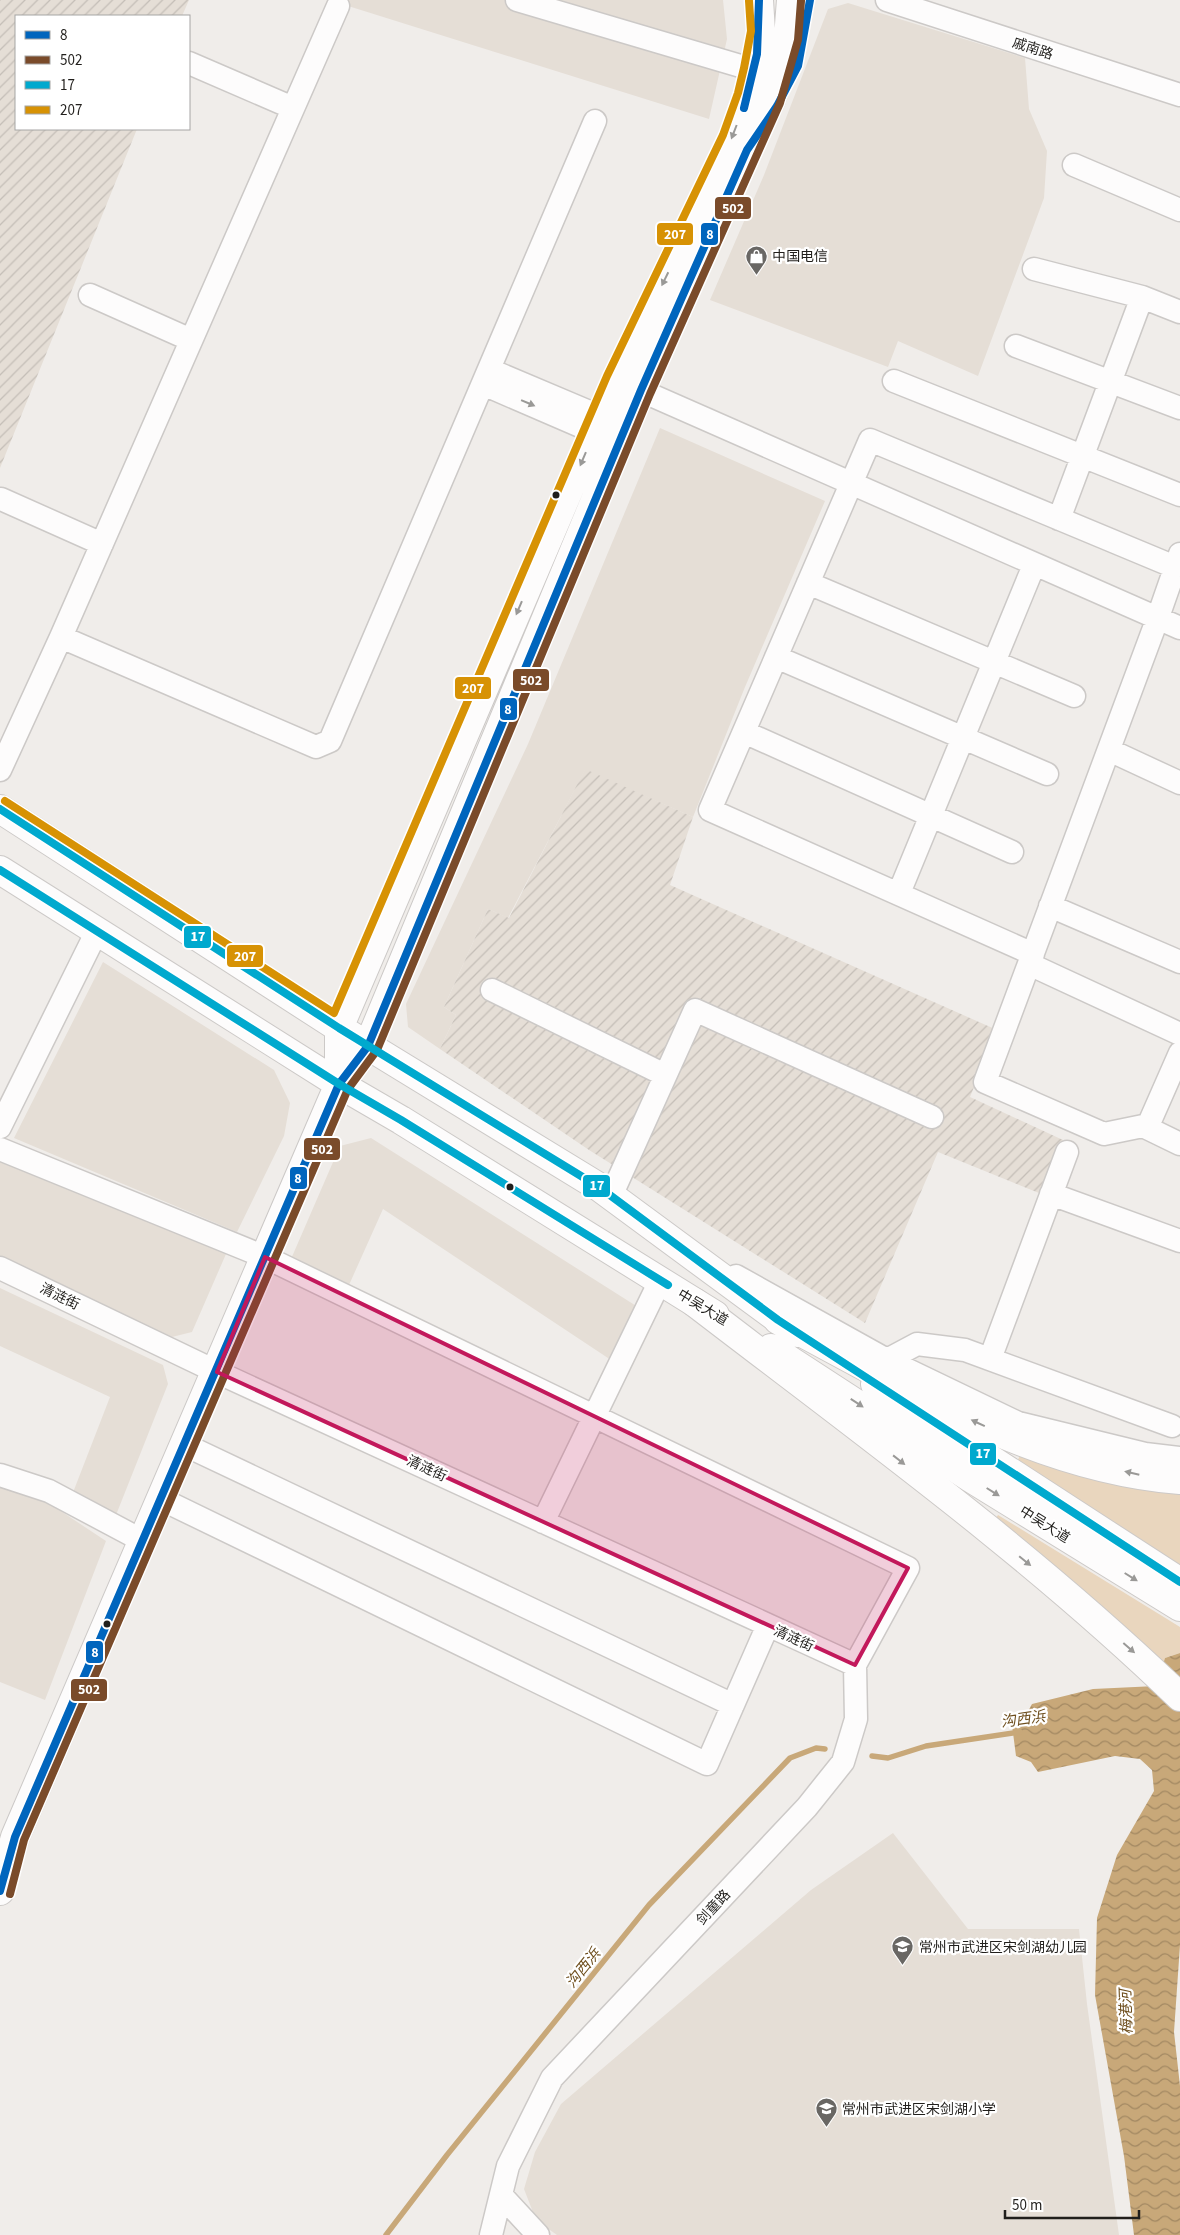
<svg xmlns="http://www.w3.org/2000/svg" width="1180" height="2235" viewBox="0 0 1180 2235" font-family="'Source Sans 3','Noto Sans SC',sans-serif">
	<style>
		.built { fill: #e5ded6 }
		.industrial { fill: url(#industrial-furrows) }
		.grass { fill: #e9d6be }
		.water { fill: url(#water-waves) }
		.lines { fill: none; stroke-linecap: round; stroke-linejoin: round }
		.stream { stroke: #c8a879; stroke-width: 5.5 }
		.minor-casing { stroke: #ccc9c7; stroke-width: 25 }
		.major-casing { stroke: #ccc9c7; stroke-width: 30 }
		.highway-casing { stroke: #ccc9c7; stroke-width: 30 }
		.minor { stroke: #fdfcfc; stroke-width: 22 }
		.major { stroke: #fdfcfc; stroke-width: 28 }
		.highway { stroke: #fdfcfc; stroke-width: 28 }
		.bus-1-casing { stroke: #fff; stroke-width: 11 }
		.bus-2-casing { stroke: #fff; stroke-width: 11 }
		.bus-3-casing { stroke: #fff; stroke-width: 11 }
		.bus-4-casing { stroke: #fff; stroke-width: 11 }
		.bus-1 { stroke: #0065bd; stroke-width: 8 }
		.bus-2 { stroke: #7a4b2a; stroke-width: 8 }
		.bus-3 { stroke: #00a9ce; stroke-width: 8 }
		.bus-4 { stroke: #d79204; stroke-width: 8 }
		.oneway { fill: #9a9997 }
		.marked { fill: #c2185b; fill-opacity: 0.2; stroke: #c2185b; stroke-width: 4; stroke-linejoin: round }
		.bus-dot { fill: #211f1c; stroke: #fff; stroke-width: 2 }
		.labels { text-anchor: middle; stroke-width: 4.5; stroke-linejoin: round; paint-order: stroke }
		.street-label { font-size: 14px; fill: #211f1c; stroke: #fff }
		.poi-label { font-size: 14px; fill: #211f1c; stroke: #fff; text-anchor: start }
		.water-label { font-size: 15px; font-style: italic; fill: #6e4e1d; stroke: #fff }
		.line-badge { stroke: #fff; stroke-width: 2 }
		.badge-label { font-size: 14px; text-anchor: middle; font-weight: bold; fill: #fff }
	</style>
	<defs>
		<pattern id="industrial-furrows" width="10" height="10" patternUnits="userSpaceOnUse" patternTransform="scale(1.25)"><rect width="10" height="10" fill="#e5ded6"/><path d="M-1 1l2-2M0 10L10 0M9 11l2-2" fill="none" stroke="#c4beb7"/></pattern>
		<pattern id="water-waves" width="16" height="10" patternUnits="userSpaceOnUse" patternTransform="scale(1.25)"><rect width="16" height="10" fill="#c8a879"/><path d="M0 5q4-4 8 0t8 0" fill="none" stroke="#a28862"/></pattern>
	</defs>
	<rect width="100%" height="100%" fill="#f0edea"/>
	<!-- built -->
	<path class="built" d="M329,0H723L727,39L709,119Z
		M848,3L1025,58L1029,109L1047,151L1044,198L978,376L898,341L888,367L710,300L764,175L828,9Z
		M660,428L825,501L745,687L693,817L585,770L508,918L488,909L444,1007L456,1015L440,1049L408,1027L406,1004L528,744Z
		M103,962L274,1070L290,1103L284,1136L237,1232L14,1138Z
		M371,1138L641,1309L614,1362L383,1209L349,1285L291,1259L340,1146Z
		M3,1154L226,1254L192,1332L172,1337L0,1259V1162Z
		M0,1288L163,1365L168,1384L116,1515L72,1495L110,1397L0,1346Z
		M0,1480L32,1492L106,1541L45,1700L0,1682Z
		M893,1833L968,1929H1079L1087,2004L1119,2235H557L536,2220L524,2189L535,2152L561,2104L811,1890Z"/>
	<!-- industrial -->
	<path class="industrial" d="M0,0H189L182,16H16V129H137L0,468Z
		M585,769L693,817L670,885L997,1030L970,1097L1063,1140L1039,1193L938,1152L865,1323L589,1150L440,1049L456,1015L444,1007L488,909L509,918Z"/>
	<!-- grass -->
	<path class="grass" d="M1021,1453L1101,1481L1180,1493V1565L1017,1462Z
		M998,1515L1180,1627V1653L1165,1658L1163,1665L994,1521Z"/>
	<!-- water -->
	<path class="water" d="M1180,1653V1945L1174,2032L1180,2086V2235H1134L1124,2156L1095,1995L1097,1918L1117,1855L1154,1791L1152,1770L1140,1759L1115,1756L1038,1772L1031,1762L1016,1756L1012,1725L1024,1719L1032,1704L1093,1689L1156,1686L1165,1658Z"/>
	<g class="lines">
		<!-- stream -->
		<path class="stream" d="M872,1756L888,1758L926,1746L1020,1732
			M386,2235L447,2155L649,1905L790,1758L816,1748L825,1749"/>
		<defs>
			<path id="minor" d="M517,0L754,70
				M887,0L1180,95
				M189,63L293,108
				M1074,165L1180,210
				M1034,269L1142,297L1180,312
				M90,295L191,340
				M1016,346L1180,408
				M490,370L601,417
				M894,381L1180,495
				M483,384L594,432
				M626,384L1180,628
				M1,499L102,544
				M1059,519L1142,297
				M1180,554L1157,620L985,1082L1104,1134L1143,1126L1180,1144
				M808,583L1074,696
				M61,637L316,747L330,741L595,121
				M776,657L1047,774
				M744,732L1012,852
				M1109,750L1180,783
				M0,770L61,637L338,6
				M899,893L1034,565
				M1050,906L1180,962
				M1033,954L710,810L870,440L1175,567
				M1029,964L1180,1034
				M492,990L665,1075
				M0,1127L97,931
				M1147,1128L1180,1053
				M0,1149L265,1257L908,1568L855,1665L856,1719L843,1762L807,1807L552,2078L508,2166L491,2235
				M1051,1194L1180,1241
				M611,1196L695,1010L932,1117
				M0,1268L217,1372L855,1665
				M736,1276L887,1360L1018,1423L1145,1454L1180,1458
				M990,1359L1067,1152
				M887,1360L917,1344L965,1350L1172,1426
				M185,1445L733,1705
				M0,1475L49,1491L143,1541
				M161,1499L707,1764L768,1625
				M543,1522L660,1281
				M501,2195L538,2235"/>
			<path id="major" d="M0,809L339,1028L599,1187L797,1333
				M0,870L339,1084L401,1120L715,1315
				M339,1084V1028L616,380L732,139L748,96L754,70L761,32L759,0
				M771,1348L969,1477L1180,1607
				M875,1384L1180,1582
				M0,1891L15,1837L339,1084L368,1046L641,390L747,150L771,100L788,38L791,0"/>
			<path id="highway" d="M694,1302C859,1429 1030,1552 1180,1697
				M778,1320C904,1386 1034,1469 1180,1480"/>
		</defs>
		<!-- minor casing -->
		<use href="#minor" class="minor-casing"/>
		<!-- major casing -->
		<use href="#major" class="major-casing"/>
		<!-- highway casing -->
		<use href="#highway" class="highway-casing"/>
		<!-- minor -->
		<use href="#minor" class="minor"/>
		<!-- major -->
		<use href="#major" class="major"/>
		<!-- highway -->
		<use href="#highway" class="highway"/>
		<defs>
			<path id="bus-1" d="M744,108L757,54L759,0
				M0,1891L15,1837L339,1084L368,1046L641,390L747,150L777,106L798,66L810,0"/>
			<path id="bus-2" d="M10,1894L24,1840L348,1089L377,1050L650,394L780,103L798,40L801,1"/>
			<path id="bus-3" d="M0,809L339,1028L599,1187L778,1320L1180,1582
				M0,870L339,1084L401,1120L668,1285"/>
			<path id="bus-4" d="M5,801L334,1013L607,376L723,135L738,93L744,68L751,31L749,1"/>
		</defs>
		<!-- bus-1 casing -->
		<use href="#bus-1" class="bus-1-casing"/>
		<!-- bus-2 casing -->
		<use href="#bus-2" class="bus-2-casing"/>
		<!-- bus-3 casing -->
		<use href="#bus-3" class="bus-3-casing"/>
		<!-- bus-4 casing -->
		<use href="#bus-4" class="bus-4-casing"/>
		<!-- bus-1 -->
		<use href="#bus-1" class="bus-1"/>
		<!-- bus-2 -->
		<use href="#bus-2" class="bus-2"/>
		<!-- bus-3 -->
		<use href="#bus-3" class="bus-3"/>
		<!-- bus-4 -->
		<use href="#bus-4" class="bus-4"/>
	</g>
	<!-- one-way arrows -->
	<defs><path id="oneway-solid" d="M-6-.8H1V-3.2L6.5 0L1 3.2V.8H-6Z" transform="scale(1.25)"/></defs>
	<g class="oneway">
		<use href="#oneway-solid" transform="translate(734 132) rotate(111)"/>
		<use href="#oneway-solid" transform="translate(665 279) rotate(116)"/>
		<use href="#oneway-solid" transform="translate(528 403) rotate(23)"/>
		<use href="#oneway-solid" transform="translate(583 459) rotate(113)"/>
		<use href="#oneway-solid" transform="translate(519 608) rotate(113)"/>
		<use href="#oneway-solid" transform="translate(857 1403) rotate(33)"/>
		<use href="#oneway-solid" transform="translate(978 1423) rotate(-155)"/>
		<use href="#oneway-solid" transform="translate(899 1460) rotate(38)"/>
		<use href="#oneway-solid" transform="translate(1132 1473) rotate(-167)"/>
		<use href="#oneway-solid" transform="translate(993 1492) rotate(32)"/>
		<use href="#oneway-solid" transform="translate(1025 1561) rotate(39)"/>
		<use href="#oneway-solid" transform="translate(1131 1577) rotate(32)"/>
		<use href="#oneway-solid" transform="translate(1129 1648) rotate(41)"/>
	</g>
	<!-- marked area -->
	<path class="marked" d="M265,1257L908,1568L855,1665L217,1372Z"/>
	<!-- icons -->
	<defs>
		<symbol id="shop-pin" viewBox="-11 -11 22 30"><path d="M0 17L-7.5 6A9.5 9.5 0 1 1 7.5 6Z" fill="#696764" stroke="#fff"/><path d="M-5-2.5h2.3a2.7 3.5 0 0 1 5.4 0H5L5.5 6h-11ZM-1.5-2.5h3a1.5 2.3 0 0 0-3 0Z" fill="#fff"/></symbol>
		<symbol id="school-pin" viewBox="-11 -11 22 30"><path d="M0 17L-7.5 6A9.5 9.5 0 1 1 7.5 6Z" fill="#696764" stroke="#fff"/><path d="M0-5L7-2L0 1L-7-2ZM-4 1L0 2.5L4 1V4Q0 6-4 4Z" fill="#fff"/></symbol>
	</defs>
	<g fill-rule="evenodd">
		<use href="#shop-pin" x="744" y="244" width="25" height="34"/>
		<use href="#school-pin" x="890" y="1934" width="25" height="34"/>
		<use href="#school-pin" x="814" y="2096" width="25" height="34"/>
	</g>
	<!-- markers -->
	<g class="bus-dot">
		<circle cx="556" cy="495" r="4.5"/>
		<circle cx="510" cy="1187" r="4.5"/>
		<circle cx="107" cy="1624" r="4.5"/>
	</g>
	<g class="labels">
		<!-- street labels -->
		<g class="street-label">
			<text transform="translate(1033 48) rotate(18)" y="5">戚南路</text>
			<text transform="translate(60 1296) rotate(26)" y="5">清涟街</text>
			<text transform="translate(703 1307) rotate(31)" y="5">中吴大道</text>
			<text transform="translate(427 1468) rotate(25)" y="5">清涟街</text>
			<text transform="translate(1045 1524) rotate(32)" y="5">中吴大道</text>
			<text transform="translate(794 1638) rotate(25)" y="5">清涟街</text>
			<text transform="translate(713 1907) rotate(-47)" y="5">剑童路</text>
		</g>
		<!-- poi labels -->
		<g class="poi-label">
			<text x="772" y="261">中国电信</text>
			<text x="919" y="1952">常州市武进区宋剑湖幼儿园</text>
			<text x="842" y="2114">常州市武进区宋剑湖小学</text>
		</g>
		<!-- water labels -->
		<g class="water-label">
			<text transform="translate(1023 1719) rotate(-8)" y="5">沟西浜</text>
			<text transform="translate(583 1968) rotate(-51)" y="5">沟西浜</text>
			<text transform="translate(1126 2012) rotate(-92)" y="5">梅港河</text>
		</g>
	</g>
	<g class="line-badge">
		<rect x="714" y="196" width="38" height="24" rx="5" fill="#7a4b2a"/>
		<rect x="700" y="222" width="19" height="24" rx="5" fill="#0065bd"/>
		<rect x="656" y="222" width="38" height="24" rx="5" fill="#d79204"/>
		<rect x="512" y="668" width="38" height="24" rx="5" fill="#7a4b2a"/>
		<rect x="454" y="676" width="38" height="24" rx="5" fill="#d79204"/>
		<rect x="499" y="697" width="19" height="24" rx="5" fill="#0065bd"/>
		<rect x="183" y="925" width="29" height="24" rx="5" fill="#00a9ce"/>
		<rect x="226" y="944" width="38" height="24" rx="5" fill="#d79204"/>
		<rect x="303" y="1137" width="38" height="24" rx="5" fill="#7a4b2a"/>
		<rect x="289" y="1166" width="19" height="24" rx="5" fill="#0065bd"/>
		<rect x="582" y="1174" width="29" height="24" rx="5" fill="#00a9ce"/>
		<rect x="969" y="1442" width="28" height="24" rx="5" fill="#00a9ce"/>
		<rect x="85" y="1640" width="19" height="24" rx="5" fill="#0065bd"/>
		<rect x="70" y="1678" width="38" height="24" rx="5" fill="#7a4b2a"/>
	</g>
	<g class="badge-label">
		<text x="733" y="213">502</text>
		<text x="710" y="239">8</text>
		<text x="675" y="239">207</text>
		<text x="531" y="685">502</text>
		<text x="473" y="693">207</text>
		<text x="508" y="714">8</text>
		<text x="198" y="941">17</text>
		<text x="245" y="961">207</text>
		<text x="322" y="1154">502</text>
		<text x="298" y="1183">8</text>
		<text x="597" y="1190">17</text>
		<text x="983" y="1458">17</text>
		<text x="95" y="1657">8</text>
		<text x="89" y="1694">502</text>
	</g>
	<!-- legend -->
	<rect x="15" y="15" width="175" height="115" fill="#ffffff" stroke="#a6a5a4"/>
	<rect x="25" y="31" width="25" height="8" fill="#0065bd" stroke="#a6a5a4"/>
	<text x="60" y="40" font-size="15" fill="#211f1c">8</text>
	<rect x="25" y="56" width="25" height="8" fill="#7a4b2a" stroke="#a6a5a4"/>
	<text x="60" y="65" font-size="15" fill="#211f1c">502</text>
	<rect x="25" y="81" width="25" height="8" fill="#00a9ce" stroke="#a6a5a4"/>
	<text x="60" y="90" font-size="15" fill="#211f1c">17</text>
	<rect x="25" y="106" width="25" height="8" fill="#d79204" stroke="#a6a5a4"/>
	<text x="60" y="115" font-size="15" fill="#211f1c">207</text>
	<!-- scale -->
	<path d="M1005 2210v8h134v-8" fill="none" stroke="#211f1c" stroke-width="2.5"/>
	<text x="1012" y="2210" font-size="15" fill="#211f1c" stroke="#ffffff" stroke-width="4" paint-order="stroke">50 m</text>
</svg>
